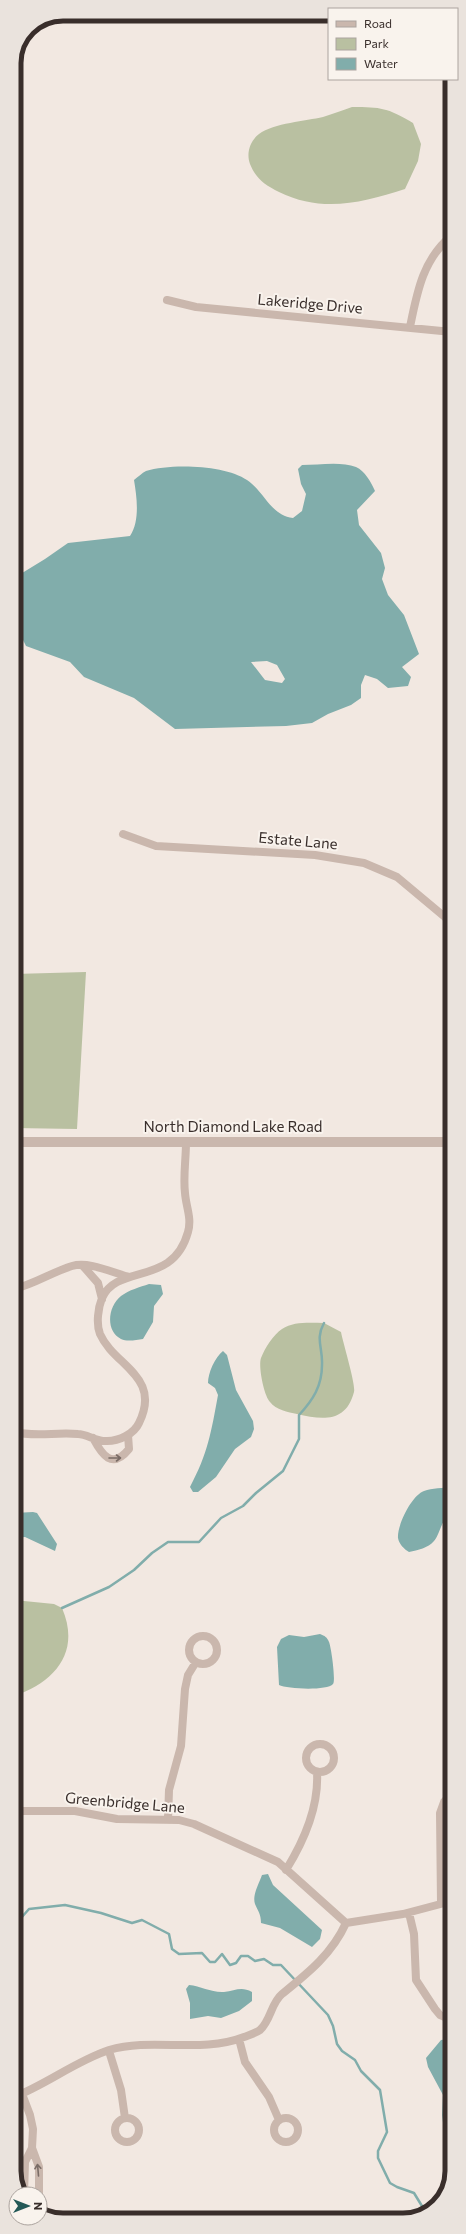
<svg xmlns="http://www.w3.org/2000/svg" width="466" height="2234" viewBox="0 0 466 2234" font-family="Commissioner,sans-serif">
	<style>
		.green { fill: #b9c0a1 }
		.water { fill: #81adab; fill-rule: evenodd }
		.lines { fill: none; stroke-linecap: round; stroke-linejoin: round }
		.stream { stroke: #81adab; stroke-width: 2.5 }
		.minor { stroke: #cab7ad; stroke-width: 8 }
		.tertiary { stroke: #cab7ad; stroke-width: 10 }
		.oneway { stroke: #7a6c66 }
		.labels { text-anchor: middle; stroke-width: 4; stroke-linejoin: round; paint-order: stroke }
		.street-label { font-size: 15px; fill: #392e2b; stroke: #f9f3ed }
		.rim { fill: none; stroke: #392e2b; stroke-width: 5 }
	</style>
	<rect width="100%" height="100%" fill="#f2e8e1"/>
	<!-- green -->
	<path class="green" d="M352,107C381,107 388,108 413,123L421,144L418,161L405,189C362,203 322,213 279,192C265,185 256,179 250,164C246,153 250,141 259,134C274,123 306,121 323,117C333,114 343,110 352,107Z
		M86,972L77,1129L14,1128V974Z
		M324,1323L341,1332C343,1343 356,1385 354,1392C346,1423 322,1420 297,1414C288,1412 276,1410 270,1402C264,1396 258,1366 261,1358C265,1348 273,1335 282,1329C294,1321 311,1323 324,1323Z
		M14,1600L54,1604L62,1608C81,1652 55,1682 14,1696Z"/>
	<!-- water -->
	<path class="water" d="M302,465C318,465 341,461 356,467C365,471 371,482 375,491L357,510L359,525L381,553L385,568L382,579L388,595L404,615L419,654L402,667L411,677L408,686L388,688L377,679L365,675L361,685V698L351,705L328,714L312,723L286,726L175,729L134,698L84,677L70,662L26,646L14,622V578L45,559L68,543L130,536C140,521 137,498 134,480C138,477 142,473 146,471C171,463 226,465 247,480C265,492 270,515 293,518L302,511L306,494L301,484L298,469ZM267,661L277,665L285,679L282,683L265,680L251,662Z
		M149,1284L161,1285L163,1294L154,1306L153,1322L143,1339C136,1340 127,1342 121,1339C105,1331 108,1306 121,1296C129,1290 140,1287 149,1284Z
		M223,1351L227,1355L236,1390L253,1421L254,1429L251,1437L235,1449L216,1477L198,1492H193L190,1487C208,1453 211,1433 218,1395L215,1388L208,1383C208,1373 215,1357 223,1351Z
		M452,1487V1516C441,1517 441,1533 434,1541C428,1548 418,1550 409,1552C404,1549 399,1544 398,1538C397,1525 412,1495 424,1491C432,1488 443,1488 452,1487Z
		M33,1512L37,1513L57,1544L55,1551L25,1537L14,1538V1513Z
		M320,1634C325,1636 327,1637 329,1642C331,1646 336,1681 333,1684C327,1691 287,1689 279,1685L277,1647L281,1639L289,1635L304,1637Z
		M268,1874L273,1885L322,1930L320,1939L312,1947L280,1928L261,1923C261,1914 258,1911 255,1904C252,1895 259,1884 262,1875Z
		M189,1985C201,1986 212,1993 224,1992C235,1991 241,1986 252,1992V2001L239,2011L221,2018L208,2016L190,2019V2003L186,1989Z
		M448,2039L452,2040V2168L448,2160L442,2115L443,2095L428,2067L426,2058L441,2040Z"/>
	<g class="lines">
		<!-- stream -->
		<path class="stream" d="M62,1608L109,1587L134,1570L152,1553L168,1542H199L221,1518L243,1506L256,1493L283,1471L299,1439V1415C313,1400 322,1386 322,1365C323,1348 315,1339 324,1323
			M14,1926L29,1909L65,1905L101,1913L132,1923L142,1920L169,1934L172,1949L179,1954L202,1953L210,1962H215L222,1954L230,1965L236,1963L241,1956H248L255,1961L264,1959L273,1965H281L328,2015L333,2026L337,2044L342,2051L355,2060L361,2071L380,2090L387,2132L378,2151V2158L390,2183L397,2187L414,2193L425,2211"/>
		<!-- minor -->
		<path class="minor" d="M167,300L196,307L452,332
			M410,327C417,292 423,259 452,235
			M123,834L156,846L315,855L364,863L397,877L452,923
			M83,1266L98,1283L102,1299
			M14,1289C35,1284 52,1272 72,1266C89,1261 113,1273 129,1277
			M14,1432C34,1437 57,1432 78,1434C87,1434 97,1442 107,1441C119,1441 134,1434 139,1423C162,1376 114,1366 100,1334C96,1324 98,1308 102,1298C118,1263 173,1287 188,1232C192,1218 186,1207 185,1193C183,1177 186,1159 186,1142
			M93,1438C102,1455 112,1470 129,1449L128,1435
			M189 1650a14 14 0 1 1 28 0a14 14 0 1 1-28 0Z
			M306 1758a14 14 0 1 1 28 0a14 14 0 1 1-28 0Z
			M14,1811H75L117,1819L179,1820L194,1824L278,1862L346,1923
			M168,1820L169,1790L181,1746L185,1689L188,1675L196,1662
			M286,1870C304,1841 319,1806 317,1772
			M441,1903L440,1813L444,1802L452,1793
			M409,1913L414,1934L416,1980L435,2009L440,2015L452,2020
			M346,1923L403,1914L452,1901
			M239,2039L245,2062L269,2097L279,2120
			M109,2051L121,2090L125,2118
			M22,2094L30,2115L33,2129L32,2148L25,2162L24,2194
			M14,2097C47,2084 76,2061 109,2050C153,2037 200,2054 244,2037C249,2035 256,2033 260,2030C271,2020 271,2003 282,1994C308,1973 332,1954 346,1923
			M115 2130a12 12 0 1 1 24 0a12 12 0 1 1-24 0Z
			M274 2130a12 12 0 1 1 24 0a12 12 0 1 1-24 0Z
			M32,2148L39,2167V2194"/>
		<!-- tertiary -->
		<path class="tertiary" d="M14,1142H452"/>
	</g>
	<!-- one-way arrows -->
	<defs><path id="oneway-shaft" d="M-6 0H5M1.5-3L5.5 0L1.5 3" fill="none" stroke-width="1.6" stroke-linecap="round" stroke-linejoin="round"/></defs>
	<g class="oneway">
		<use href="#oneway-shaft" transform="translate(115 1458)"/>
		<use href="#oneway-shaft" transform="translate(38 2170) rotate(-95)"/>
	</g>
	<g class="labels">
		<!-- street labels -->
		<g class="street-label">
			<text transform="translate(310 304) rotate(5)" y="5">Lakeridge Drive</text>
			<text transform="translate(298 841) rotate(5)" y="5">Estate Lane</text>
			<text x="233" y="1132">North Diamond Lake Road</text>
			<text transform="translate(125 1803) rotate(5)" y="5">Greenbridge Lane</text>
		</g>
	</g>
	<!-- crop -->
	<path d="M0 0H466V2234H0ZM63 21H403A42 42 0 0 1 445 63V2171A42 42 0 0 1 403 2213H63A42 42 0 0 1 21 2171V63A42 42 0 0 1 63 21Z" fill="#eae3dd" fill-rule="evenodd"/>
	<path class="rim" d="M63 21H403A42 42 0 0 1 445 63V2171A42 42 0 0 1 403 2213H63A42 42 0 0 1 21 2171V63A42 42 0 0 1 63 21Z"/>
	<!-- legend -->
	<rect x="328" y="8" width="130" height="72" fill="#f9f3ed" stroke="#aca49f"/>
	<rect x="336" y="21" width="20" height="6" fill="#cab7ad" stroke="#aca49f"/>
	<text x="364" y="28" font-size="12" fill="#392e2b">Road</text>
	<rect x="336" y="38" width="20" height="12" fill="#b9c0a1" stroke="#aca49f"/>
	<text x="364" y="48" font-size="12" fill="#392e2b">Park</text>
	<rect x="336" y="58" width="20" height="12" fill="#81adab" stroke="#aca49f"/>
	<text x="364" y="68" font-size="12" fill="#392e2b">Water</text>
	<!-- north arrow -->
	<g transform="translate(28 2206) rotate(90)"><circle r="19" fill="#f9f3ed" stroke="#aca49f"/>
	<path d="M0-3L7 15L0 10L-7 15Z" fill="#235856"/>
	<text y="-6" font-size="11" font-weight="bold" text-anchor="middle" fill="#392e2b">N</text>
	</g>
</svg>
